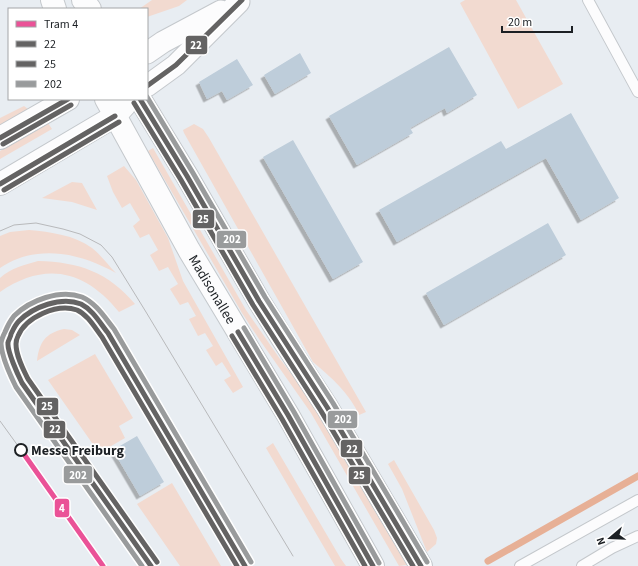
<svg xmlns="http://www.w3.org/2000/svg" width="638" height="566" viewBox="0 0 638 566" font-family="'Source Sans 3',sans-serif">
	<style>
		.green { fill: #f2dad0 }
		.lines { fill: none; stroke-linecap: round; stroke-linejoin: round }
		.stream { stroke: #e7b096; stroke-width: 7 }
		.building { fill: #becdda; filter: url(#shadow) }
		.service-casing { stroke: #c4c8cc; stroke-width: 12 }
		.minor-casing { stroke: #c4c8cc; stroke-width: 23 }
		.tertiary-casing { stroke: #c4c8cc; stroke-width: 24 }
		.secondary-casing { stroke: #c4c8cc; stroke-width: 24 }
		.service { stroke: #fcfcfd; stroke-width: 10 }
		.minor { stroke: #fcfcfd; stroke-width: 21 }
		.tertiary { stroke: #fcfcfd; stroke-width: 22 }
		.secondary { stroke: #fcfcfd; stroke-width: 22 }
		.tram { stroke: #b8b9bb; stroke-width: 1 }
		.bus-1-casing { stroke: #fff; stroke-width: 8 }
		.bus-2-casing { stroke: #fff; stroke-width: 8 }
		.bus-3-casing { stroke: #fff; stroke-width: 8 }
		.bus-1 { stroke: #646363; stroke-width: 5 }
		.bus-2 { stroke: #646363; stroke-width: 5 }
		.bus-3 { stroke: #999b9c; stroke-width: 5 }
		.tram-1-casing { stroke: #fff; stroke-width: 8 }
		.tram-1 { stroke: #ea5297; stroke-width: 5 }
		.stop-dot { fill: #fff; stroke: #1c2024; stroke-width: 2 }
		.labels { text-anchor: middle; stroke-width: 3.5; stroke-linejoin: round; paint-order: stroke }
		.street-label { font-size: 14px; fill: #1c2024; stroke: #fff }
		.stop-label { font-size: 14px; font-weight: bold; fill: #1c2024; stroke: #fff; text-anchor: start }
		.line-badge { stroke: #fff; stroke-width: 1.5 }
		.badge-label { font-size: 11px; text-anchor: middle; font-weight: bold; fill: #fff }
	</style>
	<defs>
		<filter id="shadow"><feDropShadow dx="-3.5" dy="3.5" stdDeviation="0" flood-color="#0004"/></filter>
	</defs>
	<rect width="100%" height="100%" fill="#e8edf2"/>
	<!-- green -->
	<path class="green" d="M152,0H187L179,6L147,17V9H139Z
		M465,0H516L563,84L518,109L460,3Z
		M24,106L28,109L0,125V118Z
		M48,123L52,129L0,159V151Z
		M194,124L203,129L209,138L366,412L359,415C350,394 331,377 313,362L184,133L183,130Z
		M153,148L246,310L280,359L303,389L407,565L399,566L311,413L259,339L242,313L148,151Z
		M124,166L136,180L168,238L183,281L243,387L233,393L224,380L231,376L222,362L216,366L206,350L213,346L205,333L198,336L189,319L196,316L188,302L180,305L170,289L178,284L168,267L159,271L150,255L158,250L149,234L140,238L133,226L140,220L130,203L122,208L113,192L107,176Z
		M72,182L82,183L97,210L72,202L42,198Z
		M29,230C51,232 74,235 92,248C101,255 108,265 116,273C80,253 37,243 0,268V236L10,232Z
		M38,261C79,262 108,272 135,304L119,312C85,270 45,261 0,292V278C11,268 24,265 38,261Z
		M64,329L72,330L80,335L37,361C39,343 45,333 64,329Z
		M95,354L133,418L119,426L125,438L99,453L48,380Z
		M273,443L341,559L346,566H335L266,448Z
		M394,460L434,530L437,538L436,544L427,552L402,489L388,464Z
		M172,483L221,566H180L137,504Z"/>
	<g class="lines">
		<!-- stream -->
		<path class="stream" d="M488,561L638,476"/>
	</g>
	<!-- building -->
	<path class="building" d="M449,47L477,95L447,113L445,108L410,128L413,133L357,165L329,116Z
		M300,53L311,73L275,94L264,75Z
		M237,59L253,85L227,100L222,91L207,99L199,82Z
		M571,113L619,198L581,220L546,158L397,242L379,210L501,141L506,149Z
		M293,140L363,262L333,279L263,157Z
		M548,223L566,255L444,325L426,293Z
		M137,436L164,482L140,496L113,450Z"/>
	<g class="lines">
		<defs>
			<path id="service" d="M588,0L638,92
				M151,566L22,383L14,366L8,343C11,336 14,326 19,321C33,308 61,296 80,304C92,309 100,323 108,333L245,566
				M520,566L638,500
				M582,566L612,548L638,536"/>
			<path id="minor" d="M147,53L163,42L221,11
				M147,86L176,65L239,2"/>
			<path id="tertiary" d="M52,0L55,9
				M83,0L90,9"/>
			<g id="secondary">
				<path id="s1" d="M106,99L189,250L288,415L373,566"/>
				<path d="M140,99L187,176L259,301L282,338L327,407L421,566"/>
				<path d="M0,138L68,99"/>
				<path d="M0,184L115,116L125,105"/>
			</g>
		</defs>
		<!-- service casing -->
		<use href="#service" class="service-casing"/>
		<!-- minor casing -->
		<use href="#minor" class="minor-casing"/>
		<!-- tertiary casing -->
		<use href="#tertiary" class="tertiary-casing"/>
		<!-- secondary casing -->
		<use href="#secondary" class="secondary-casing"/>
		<!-- service -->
		<use href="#service" class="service"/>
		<!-- minor -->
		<use href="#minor" class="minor"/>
		<!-- tertiary -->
		<use href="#tertiary" class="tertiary"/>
		<!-- secondary -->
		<use href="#secondary" class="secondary"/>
		<!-- tram -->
		<path class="tram" d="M0,231L14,225L36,223L63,229L80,234L101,245L112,257L146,312L293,556
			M0,421L21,450"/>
		<defs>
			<path id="bus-1" d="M147,86L176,65L242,0
				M140,99L187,176L259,301L327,407L421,566
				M0,138L68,99
				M0,184L115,116
				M238,332L288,415L373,566
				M151,566L22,383C18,375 7,351 8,343C8,340 11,337 11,334C13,330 15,325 19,321C33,307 61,296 81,304C93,310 100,323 108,333L245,566"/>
			<path id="bus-2" d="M134,103L181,180L253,305L321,411L413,566
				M3,144L71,105
				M4,190L119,122
				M232,336L282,419L365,566
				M157,562L28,379C23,369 16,356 16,344C16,342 17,338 18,336C26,317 57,303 77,310C88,315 95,328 102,337L237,566"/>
			<path id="bus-3" d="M147,97L193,173L265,297L333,403L427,562
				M244,328L294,412L379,563
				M142,566L16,387C10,375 2,358 1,344C1,340 3,336 5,332C7,327 10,321 14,316C30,300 60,289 82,297C96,303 105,318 114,329L251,562"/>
		</defs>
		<!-- bus-1 casing -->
		<use href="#bus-1" class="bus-1-casing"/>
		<!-- bus-2 casing -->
		<use href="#bus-2" class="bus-2-casing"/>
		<!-- bus-3 casing -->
		<use href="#bus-3" class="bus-3-casing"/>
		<!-- bus-1 -->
		<use href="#bus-1" class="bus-1"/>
		<!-- bus-2 -->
		<use href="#bus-2" class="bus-2"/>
		<!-- bus-3 -->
		<use href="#bus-3" class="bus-3"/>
		<defs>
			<path id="tram-1" d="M21,450L103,566"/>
		</defs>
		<!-- tram-1 casing -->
		<use href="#tram-1" class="tram-1-casing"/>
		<!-- tram-1 -->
		<use href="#tram-1" class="tram-1"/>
	</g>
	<!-- markers -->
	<circle class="stop-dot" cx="21" cy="450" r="6"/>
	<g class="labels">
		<!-- street labels -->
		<g class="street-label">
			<text dy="5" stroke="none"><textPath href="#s1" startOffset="218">Madisonallee</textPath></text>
		</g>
		<!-- stop labels -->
		<g class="stop-label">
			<text x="31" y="455">Messe Freiburg</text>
		</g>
	</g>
	<g class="line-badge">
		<rect x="185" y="35" width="23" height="20" rx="4" fill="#646363"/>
		<rect x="192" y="209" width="23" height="20" rx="4" fill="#646363"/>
		<rect x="216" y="230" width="31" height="19" rx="4" fill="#999b9c"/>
		<rect x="36" y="397" width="23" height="19" rx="4" fill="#646363"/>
		<rect x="327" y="410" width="31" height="19" rx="4" fill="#999b9c"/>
		<rect x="43" y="420" width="23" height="19" rx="4" fill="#646363"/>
		<rect x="340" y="439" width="23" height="19" rx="4" fill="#646363"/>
		<rect x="63" y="465" width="30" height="19" rx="4" fill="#999b9c"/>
		<rect x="348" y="466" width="23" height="19" rx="4" fill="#646363"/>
		<rect x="54" y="498" width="16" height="20" rx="4" fill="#ea5297"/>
	</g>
	<g class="badge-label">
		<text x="196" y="49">22</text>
		<text x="203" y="223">25</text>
		<text x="232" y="243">202</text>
		<text x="47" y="410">25</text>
		<text x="343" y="423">202</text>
		<text x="55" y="433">22</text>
		<text x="352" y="453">22</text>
		<text x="78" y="479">202</text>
		<text x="359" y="479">25</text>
		<text x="62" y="512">4</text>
	</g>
	<!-- legend -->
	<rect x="8" y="8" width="140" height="92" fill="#ffffff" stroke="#a4a6a7"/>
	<rect x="16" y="21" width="20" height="6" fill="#ea5297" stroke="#a4a6a7"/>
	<text x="44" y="28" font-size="12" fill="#1c2024">Tram 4</text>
	<rect x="16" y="41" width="20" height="6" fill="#646363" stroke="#a4a6a7"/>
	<text x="44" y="48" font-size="12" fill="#1c2024">22</text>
	<rect x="16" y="61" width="20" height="6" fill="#646363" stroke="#a4a6a7"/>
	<text x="44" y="68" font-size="12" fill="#1c2024">25</text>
	<rect x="16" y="81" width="20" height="6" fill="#999b9c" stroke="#a4a6a7"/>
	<text x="44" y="88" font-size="12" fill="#1c2024">202</text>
	<!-- north arrow -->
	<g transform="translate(610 538) rotate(251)" stroke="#ffffff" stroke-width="3" paint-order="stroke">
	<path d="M0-3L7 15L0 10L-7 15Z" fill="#1c2024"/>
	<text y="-6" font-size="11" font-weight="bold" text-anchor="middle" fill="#1c2024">N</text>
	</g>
	<!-- scale -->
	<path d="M502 26v6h70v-6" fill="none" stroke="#1c2024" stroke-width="2"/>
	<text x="508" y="26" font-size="12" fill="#1c2024" stroke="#ffffff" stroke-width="3" paint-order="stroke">20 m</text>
</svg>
